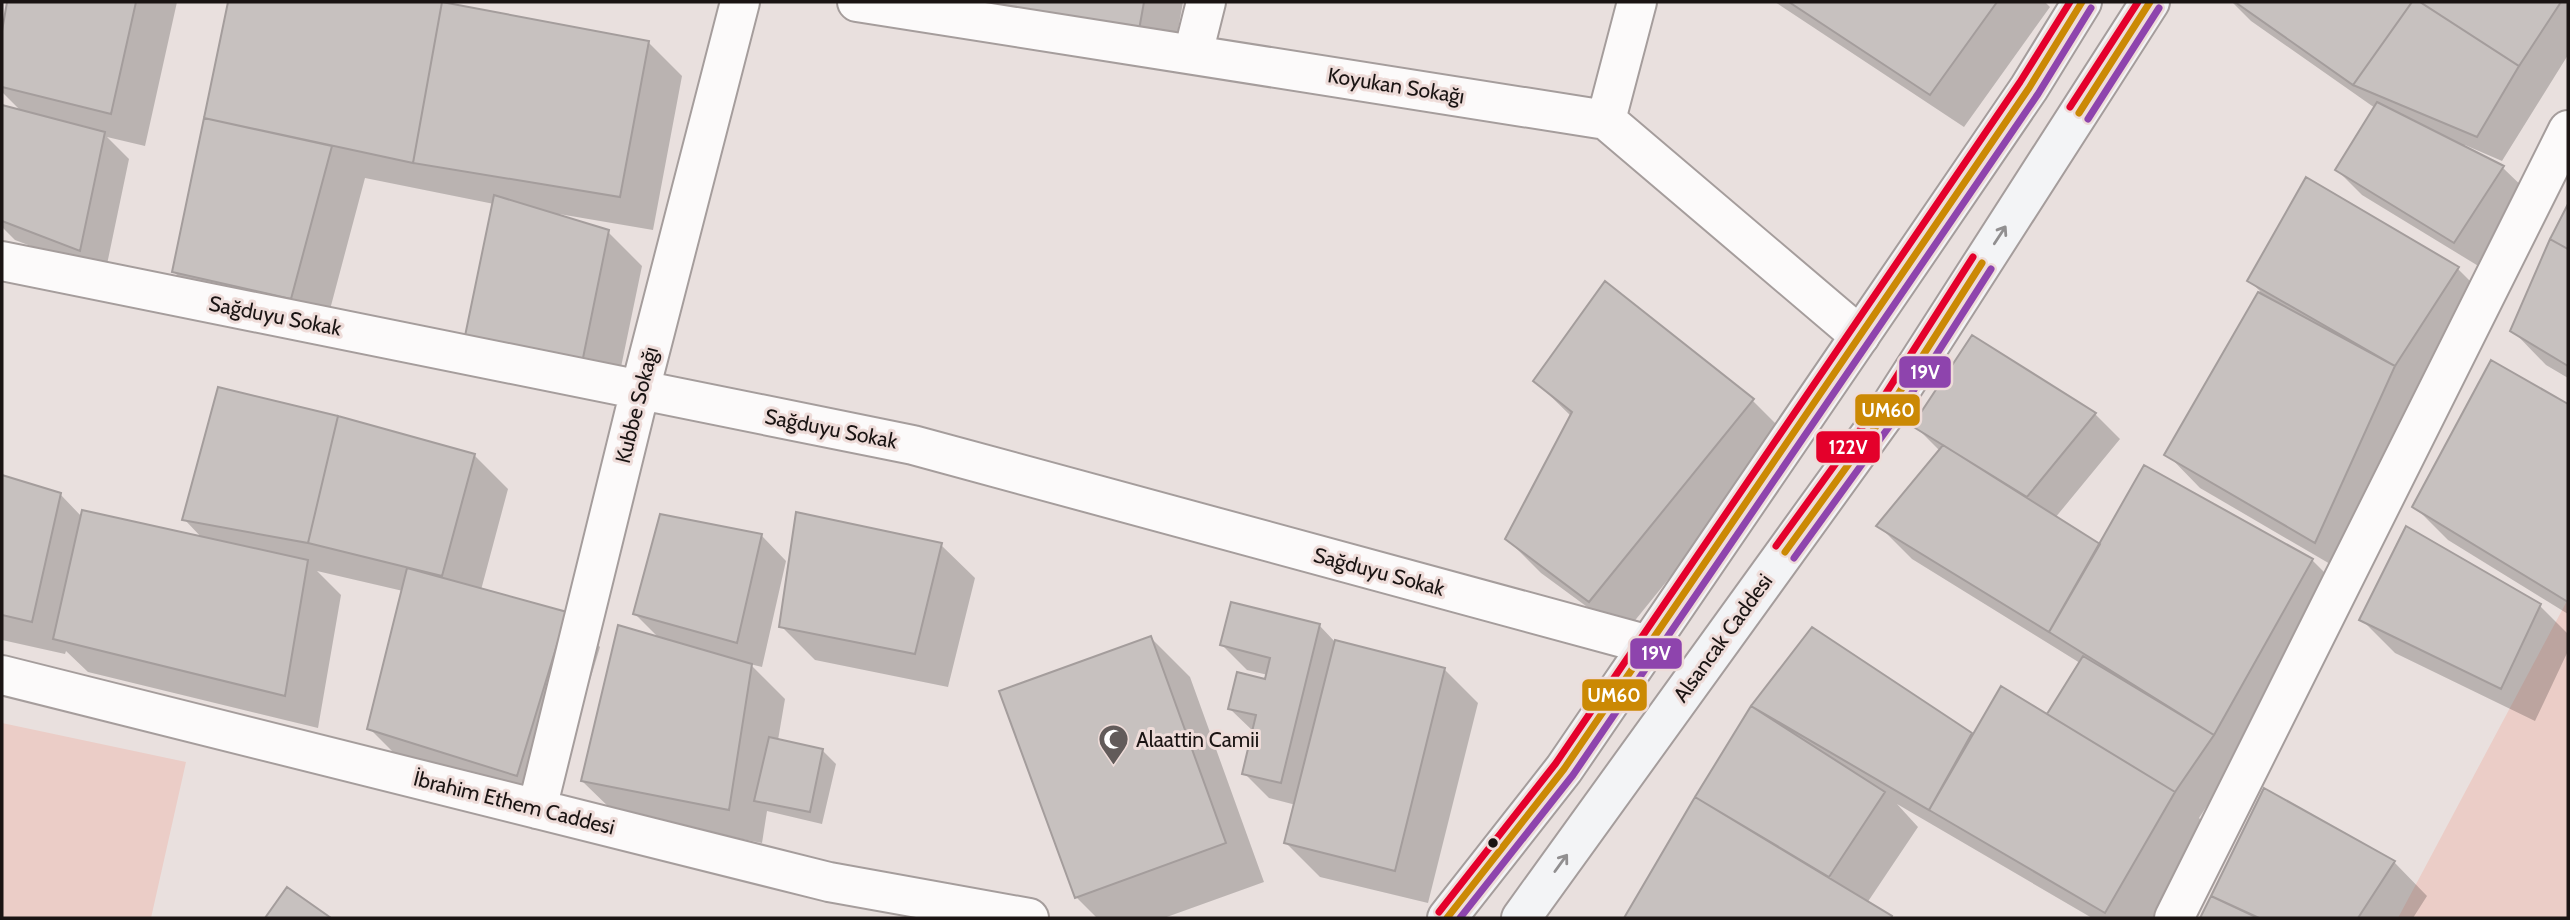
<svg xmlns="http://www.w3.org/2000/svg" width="2570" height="920" viewBox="0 0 2570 920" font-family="Cabin,sans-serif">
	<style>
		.green { fill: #ebcdc7 }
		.shadow { fill: #0003 }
		.building { fill: #c7c1bf; stroke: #a49d9c; stroke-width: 2 }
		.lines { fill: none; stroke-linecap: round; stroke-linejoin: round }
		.street-casing { stroke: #a59d9c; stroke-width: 42 }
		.secondary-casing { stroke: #a59d9c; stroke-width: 42 }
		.street { stroke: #fcfafa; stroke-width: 38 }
		.secondary { stroke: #f3f4f6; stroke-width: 38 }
		.bus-1-casing { stroke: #eedcd9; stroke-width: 12 }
		.bus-2-casing { stroke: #eedcd9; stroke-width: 12 }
		.bus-3-casing { stroke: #eedcd9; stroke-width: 12 }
		.bus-1 { stroke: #cb8904; stroke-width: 7 }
		.bus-2 { stroke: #8e44ad; stroke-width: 7 }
		.bus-3 { stroke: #e4002b; stroke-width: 7 }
		.oneway { stroke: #918f90 }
		.bus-dot { fill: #1a1413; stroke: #eedcd9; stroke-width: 2.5 }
		.labels { text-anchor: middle; stroke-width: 6; stroke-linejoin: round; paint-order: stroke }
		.street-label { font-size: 21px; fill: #1a1413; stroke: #eedcd9 }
		.poi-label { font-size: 21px; fill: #1a1413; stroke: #eedcd9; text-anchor: start }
		.line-badge { stroke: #eedcd9; stroke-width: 2.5 }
		.badge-label { font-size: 19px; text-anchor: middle; font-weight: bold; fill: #fff }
	</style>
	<rect width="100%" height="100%" fill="#e9e0de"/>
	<!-- green -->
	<path class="green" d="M2568,599V918H2398Z
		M2,723L186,762L151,918H2Z"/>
	<!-- shadow -->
	<path class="shadow" d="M9,2H177L145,146L107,137L129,159L105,274L15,240L2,227V106L22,112L2,92V41Z
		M230,2H432L648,42L682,76L653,230L559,214L558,217L608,232L642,266L615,396L500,369L494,204L365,178L324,332L207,305L174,272Z
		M838,2H1183L1172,63L841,5Z
		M1775,2H2045L2050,7L1964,127Z
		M2232,2H2568V55L2502,161L2465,145L2463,148L2503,168L2528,192L2480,267L2362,195L2337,170L2375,108L2251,21Z
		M2568,208V378L2546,365L2513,331L2552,240Z
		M2458,269L2491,302L2349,575L2200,488L2167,454L2260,291L2249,281Z
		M1606,283L1753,401L1786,434L1624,634L1541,573L1507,539L1572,417L1535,381Z
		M2491,362L2568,406V614L2448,540L2415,507Z
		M2095,414L2120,439L2055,518L2100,547L2312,560L2346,594L2199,818L2208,827L2155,918H2092L1897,804L1918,827L1867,903L1892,918H1626L1752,708L1813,629L1974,737L2048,717L2080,663L1912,559L1879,526L1940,451L1914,425Z
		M474,455L508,489L481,590L566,614L600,647L551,809L403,762L369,728L403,591L317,571L341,595L318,728L88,672L66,651L65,654L2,640V477L60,494L82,517L203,539L184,519Z
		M661,516L762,536L786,561L762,667L750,664L785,699L778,740L823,751L836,764L822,824L767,811L762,843L616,814L582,781L660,639L635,614Z
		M2407,528L2540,606L2568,634V651L2535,721L2395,653L2362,620Z
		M941,545L975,578L948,687L815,660L781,626Z
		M1319,625L1336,643L1444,669L1478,703L1428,903L1320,877L1286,843L1296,805L1269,798L1244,773L1254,732L1230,709L1267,681L1268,675L1247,670L1222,645Z
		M1151,638L1190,677L1264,882L1164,918H1097L1076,897Z
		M2265,790L2394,862L2427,896L2413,918H2201Z"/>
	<!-- building -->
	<path class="building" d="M7,2H136L111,114L2,87V31Z
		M228,2H442L413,163L204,118Z
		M442,2L649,41L620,197L413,163Z
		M980,2H1144L1139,30L980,5Z
		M1789,2H1997L1930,95Z
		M2235,2H2412L2353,85Z
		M2412,2H2420L2519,66L2477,137L2353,85Z
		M2420,2H2561L2519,66Z
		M2377,102L2504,166L2454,243L2335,170Z
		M2,105L105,132L80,251L2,221Z
		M204,118L332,146L291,299L172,272Z
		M2306,177L2459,267L2395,366L2247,281Z
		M494,195L609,230L582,363L465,336Z
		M2568,204V249L2550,239Z
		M2550,239L2568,249V366L2510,331Z
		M1605,281L1754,399L1589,602L1505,539L1572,412L1533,381Z
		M2258,292L2395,366L2315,543L2164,455Z
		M1972,335L2096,413L2027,497L1912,426Z
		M2491,360L2568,404V602L2412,507Z
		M218,387L338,416L308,543L182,520Z
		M338,416L475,454L442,576L308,543Z
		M1943,445L2100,544L2049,632L1876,526Z
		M2144,465L2313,559L2214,735L2049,632Z
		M2,475L61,493L32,622L2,615Z
		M82,510L308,560L285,696L53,639Z
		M796,512L942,543L915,654L779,627Z
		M660,514L762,534L737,643L633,614Z
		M2406,526L2541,604L2501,689L2359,620Z
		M407,568L567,612L517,776L367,729Z
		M1231,602L1320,624L1281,783L1242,774L1256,715L1228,709L1237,672L1265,679L1270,658L1220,645Z
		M618,625L752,664L729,810L581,781Z
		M1812,627L1972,733L1929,810L1751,706Z
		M1151,636L1226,843L1075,898L999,691Z
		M1335,640L1445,668L1395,871L1284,843Z
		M2083,656L2214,735L2175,792L2047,714Z
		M2001,686L2175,792L2105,913L1929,810Z
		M1751,706L1885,792L1829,877L1695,797Z
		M769,737L823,749L810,812L754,801Z
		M2264,788L2395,861L2358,918H2259L2211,896Z
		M1695,797L1892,916L1891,918H1624Z
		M287,887L331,918H265Z
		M2211,896L2258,918H2200Z"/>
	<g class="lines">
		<defs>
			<path id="street" d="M857,2L1606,120L1860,336
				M1193,54L1206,2
				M1606,120L1637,2
				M2,261L913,445L1649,645
				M2,675L829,882L1029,918
				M537,809L640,390L740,2
				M2174,918L2568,130"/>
			<path id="secondary" d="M1447,918L1564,769L2029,88L2082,2
				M1521,918L1890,407L2150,2"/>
		</defs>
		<!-- street casing -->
		<use href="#street" class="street-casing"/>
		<!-- secondary casing -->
		<use href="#secondary" class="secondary-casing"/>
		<!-- street -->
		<use href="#street" class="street"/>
		<!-- secondary -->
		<use href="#secondary" class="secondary"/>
		<defs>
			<path id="bus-1" d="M2079,113L2150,2
				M1785,552L1890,407L1982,263
				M1447,918L1564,769L2029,88L2082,2"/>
			<path id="bus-2" d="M2088,119L2159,8
				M1794,558L1899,413L1991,269
				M1460,918L1573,775L2038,94L2091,8"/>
			<path id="bus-3" d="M2070,107L2138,2
				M1776,546L1881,401L1973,257
				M1439,912L1556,763L2020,82L2070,2"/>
		</defs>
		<!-- bus-1 casing -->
		<use href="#bus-1" class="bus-1-casing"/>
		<!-- bus-2 casing -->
		<use href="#bus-2" class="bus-2-casing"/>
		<!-- bus-3 casing -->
		<use href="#bus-3" class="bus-3-casing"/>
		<!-- bus-1 -->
		<use href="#bus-1" class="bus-1"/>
		<!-- bus-2 -->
		<use href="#bus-2" class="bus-2"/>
		<!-- bus-3 -->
		<use href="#bus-3" class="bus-3"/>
	</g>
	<!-- one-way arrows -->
	<defs><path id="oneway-shaft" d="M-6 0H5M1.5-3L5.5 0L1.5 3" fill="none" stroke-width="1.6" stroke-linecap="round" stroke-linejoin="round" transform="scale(1.75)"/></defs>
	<g class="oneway">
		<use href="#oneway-shaft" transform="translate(2000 235) rotate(-57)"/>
		<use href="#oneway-shaft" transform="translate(1561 863) rotate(-54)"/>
	</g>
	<!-- icons -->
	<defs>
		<symbol id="mosque-pin" viewBox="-11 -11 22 30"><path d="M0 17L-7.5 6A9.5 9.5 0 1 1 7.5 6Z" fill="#625b5a" stroke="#eedcd9"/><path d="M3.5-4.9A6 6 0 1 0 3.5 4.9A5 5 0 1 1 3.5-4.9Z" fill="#fff"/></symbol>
	</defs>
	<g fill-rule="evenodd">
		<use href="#mosque-pin" x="1096" y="722" width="35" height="47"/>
	</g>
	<!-- markers -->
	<circle class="bus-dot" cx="1493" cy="843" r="6"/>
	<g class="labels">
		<!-- street labels -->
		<g class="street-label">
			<text transform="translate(1396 86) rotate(9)" y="7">Koyukan Sokağı</text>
			<text transform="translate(275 316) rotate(11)" y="7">Sağduyu Sokak</text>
			<text transform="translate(637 405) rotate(-76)" y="7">Kubbe Sokağı</text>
			<text transform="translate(831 429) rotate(11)" y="7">Sağduyu Sokak</text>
			<text transform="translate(1379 572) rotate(15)" y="7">Sağduyu Sokak</text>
			<text transform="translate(1723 638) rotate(-54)" y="7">Alsancak Caddesi</text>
			<text transform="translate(514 803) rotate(14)" y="7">İbrahim Ethem Caddesi</text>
		</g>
		<!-- poi labels -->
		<g class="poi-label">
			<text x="1136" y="747">Alaattin Camii</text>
		</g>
	</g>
	<g class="line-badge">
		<rect x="1898" y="355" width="54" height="34" rx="7" fill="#8e44ad"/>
		<rect x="1854" y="393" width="67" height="34" rx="7" fill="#cb8904"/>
		<rect x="1815" y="430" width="66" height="34" rx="7" fill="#e4002b"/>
		<rect x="1629" y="637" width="54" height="33" rx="7" fill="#8e44ad"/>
		<rect x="1581" y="678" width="67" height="34" rx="7" fill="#cb8904"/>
	</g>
	<g class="badge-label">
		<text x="1925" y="379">19V</text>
		<text x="1888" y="417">UM60</text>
		<text x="1848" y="454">122V</text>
		<text x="1656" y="660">19V</text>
		<text x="1614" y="702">UM60</text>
	</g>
	<!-- border -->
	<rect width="2570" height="920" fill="none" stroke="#1a1413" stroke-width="7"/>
</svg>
